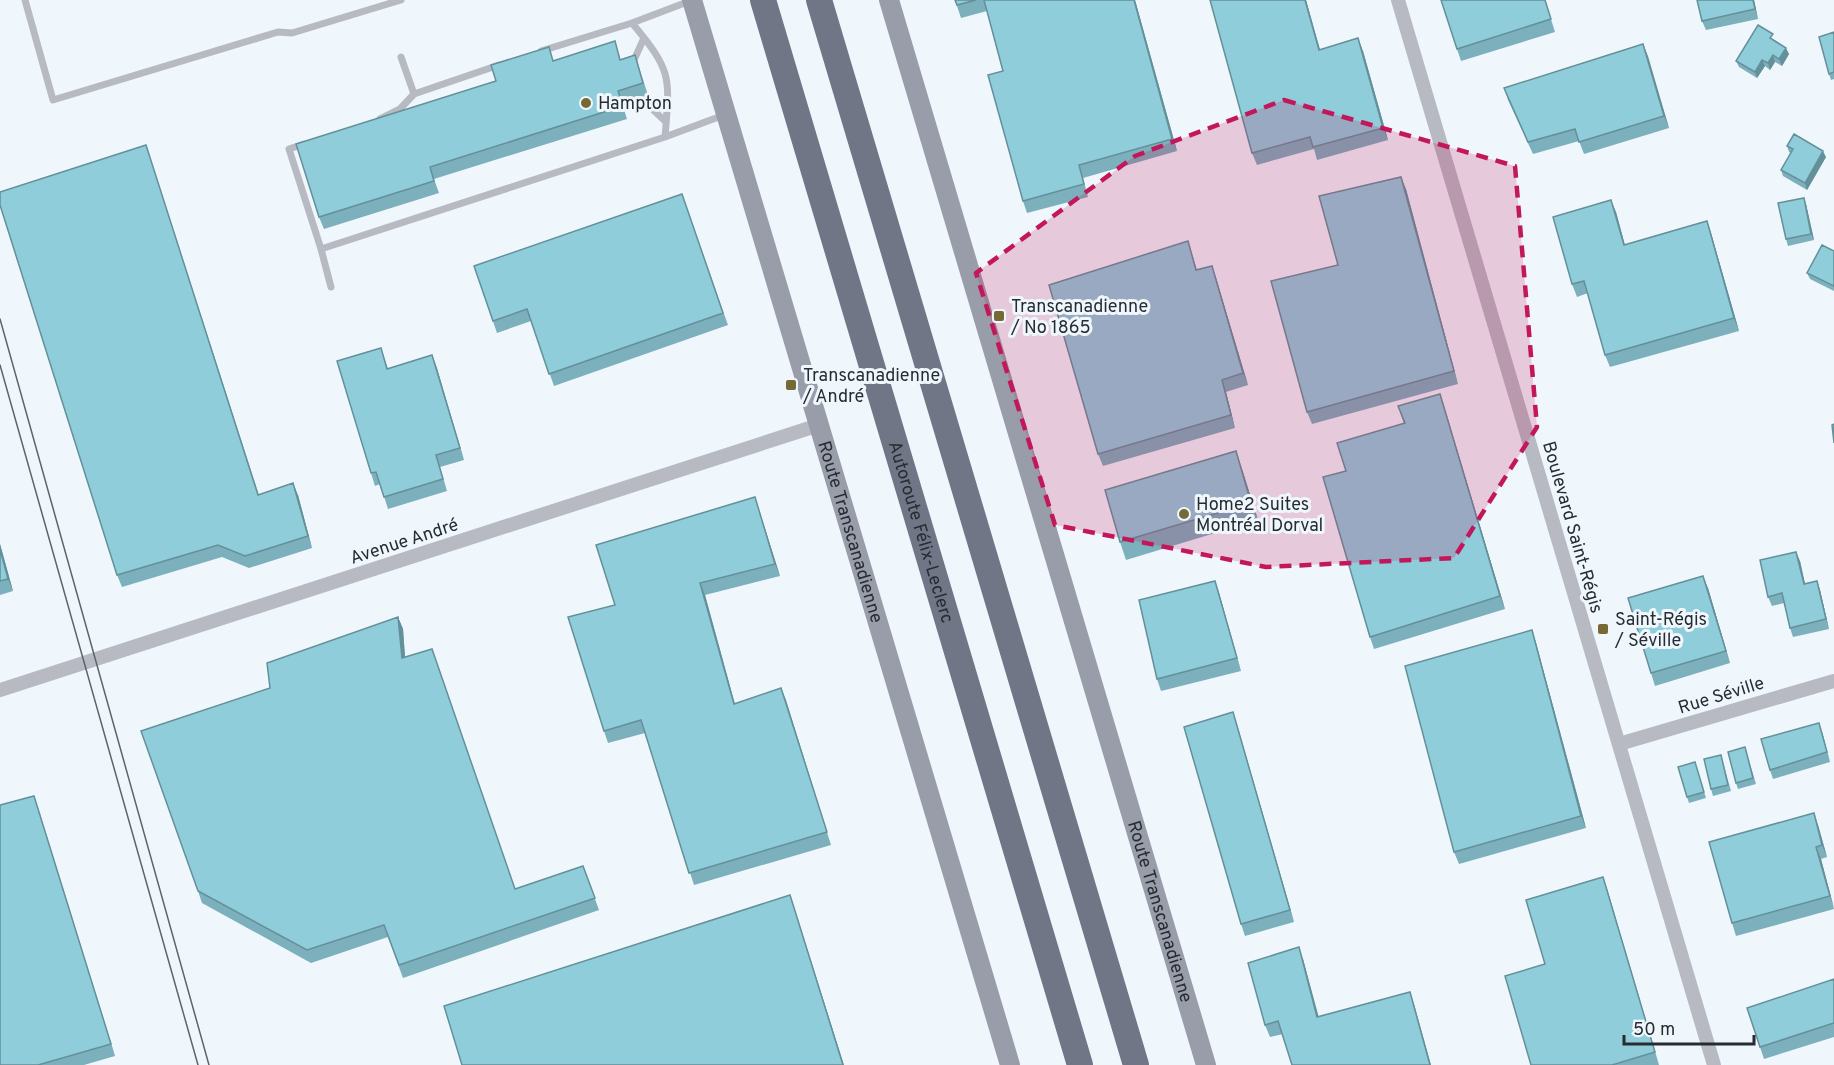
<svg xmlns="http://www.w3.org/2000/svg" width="1834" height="1065" viewBox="0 0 1834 1065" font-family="Overpass,sans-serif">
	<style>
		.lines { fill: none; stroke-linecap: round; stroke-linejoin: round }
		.service { stroke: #b7bac2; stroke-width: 7 }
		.minor { stroke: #b7bac2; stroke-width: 14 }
		.secondary { stroke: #999da9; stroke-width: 20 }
		.motorway { stroke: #717687; stroke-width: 26 }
		.tram { stroke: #5d6469; stroke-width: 1.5 }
		.wall { fill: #7bb0bc }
		.shaded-wall { fill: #649099 }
		.building { fill: #8fcddb; stroke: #649099; stroke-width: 1.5 }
		.marked { fill: #c2185b; fill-opacity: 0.2; stroke: #c2185b; stroke-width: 4.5; stroke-dasharray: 12 8; stroke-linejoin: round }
		.poi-dot { fill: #776936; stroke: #eff7fc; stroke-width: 2 }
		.labels { text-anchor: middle; stroke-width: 6; stroke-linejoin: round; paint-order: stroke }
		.poi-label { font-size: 18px; fill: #262d32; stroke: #eff7fc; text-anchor: start }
		.street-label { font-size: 18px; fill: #262d32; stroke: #eff7fc }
	</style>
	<rect width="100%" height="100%" fill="#eff7fc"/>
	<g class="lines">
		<!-- service -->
		<path class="service" d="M25,0L53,100L278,32L292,33L401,0
			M632,23C672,71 670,76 665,137
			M541,51L632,23L690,1
			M401,57L414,94L499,65
			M635,66L634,60L644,38
			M644,97L647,104L666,122
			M380,119L400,109L414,94
			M304,144L289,149L321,249L665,137L724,115
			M321,249L331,287"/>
		<!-- minor -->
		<path class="minor" d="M1398,0L1714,1065
			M0,690L819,425
			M1619,744L1834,681"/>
		<!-- secondary -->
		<g class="secondary">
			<path id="s1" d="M692,0L1010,1065"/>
			<path id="s2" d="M889,0L1206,1065"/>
		</g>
		<!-- motorway -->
		<g class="motorway">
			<path id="s3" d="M763,0L1080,1065"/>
			<path d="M819,0L1136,1065"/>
		</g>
		<!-- tram -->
		<path class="tram" d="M0,319L209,1065
			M0,365L198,1065"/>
	</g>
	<!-- wall -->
	<path class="wall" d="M955,0H1135L1177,151L1083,178L1088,197L1027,213L1023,201L1003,71L987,11L961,18Z
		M1210,0H1306L1320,49L1363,51L1388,140L1317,160L1314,149L1257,165L1252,153Z
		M1545,0L1555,32L1461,61L1457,49Z
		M1697,0H1754L1758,19L1706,30L1702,21Z
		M1834,32V79L1831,80L1829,74Z
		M1775,40L1789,54L1782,66L1775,62L1770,70L1765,66L1757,78L1739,67L1736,61Z
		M1643,44L1669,128L1584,154L1579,141L1533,154L1508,100L1504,88Z
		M635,55L648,95L622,103L627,119L434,179L439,193L324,229L319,217L496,81L554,61L621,59Z
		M146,145L259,495H298L312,548L249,568L222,557L122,587L117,575Z
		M1787,146L1826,157L1807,190L1783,176L1781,170L1791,153L1789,152Z
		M1406,189L1458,384L1312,424L1307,412L1338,265Z
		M682,194L728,325L554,386L531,321L497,333L474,266Z
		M1806,204L1814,240L1788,246L1786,239Z
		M1616,212L1625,245L1707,221L1711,233L1739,331L1610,367L1605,355L1588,293L1577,297L1572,284Z
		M1834,251V291L1810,279L1807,273Z
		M1192,254L1197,270L1212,266L1216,278L1248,385L1226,392L1235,428L1103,466L1098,454Z
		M381,348L388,369L432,355L464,460L440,467L447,491L388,509L380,484L375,486L371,473Z
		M1440,394L1505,609L1374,649L1370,637L1346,471L1404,424L1398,406Z
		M1242,469L1258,520L1126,560L1120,542Z
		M755,497L780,576L705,595L735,704L781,688L831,845L694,885L645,733L608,743L604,731Z
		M0,544L13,591L0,595Z
		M1800,561L1805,584L1817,581L1820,590L1829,629L1793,637L1790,628L1784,603L1772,606L1768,597Z
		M1215,581L1219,593L1241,671L1161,691L1157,679Z
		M1708,588L1730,663L1655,686L1651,673Z
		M398,617L403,629L405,657L515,889L583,866L599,910L403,978L388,937L311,963L202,903L198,891L270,688Z
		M1532,630L1536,643L1586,828L1459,864L1454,852Z
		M1237,725L1294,922L1245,936L1241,924Z
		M1822,732L1830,762L1773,779L1770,770Z
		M1745,747L1756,784L1738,789L1736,783Z
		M1721,755L1731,791L1713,796L1711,789Z
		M1695,762L1706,798L1689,803L1687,797Z
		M34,796L115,1056L84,1065H0Z
		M1818,825L1827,857L1821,859L1834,909L1736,936L1732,923Z
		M1603,877L1607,889L1659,1065H1531L1545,964Z
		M1303,959L1318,1017L1414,1004L1270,1037L1265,1025Z
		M1834,979V1037L1764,1059L1760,1047Z"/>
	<!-- shaded-wall -->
	<path class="shaded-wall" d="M1134,0H1135L1177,151L1172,139Z
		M1305,0H1306L1323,62L1319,50Z
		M1753,0H1754L1758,19L1755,9Z
		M1358,38L1363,51L1388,140L1383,128Z
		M1643,44L1648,56L1669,128L1664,116Z
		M1786,48L1789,54L1782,66L1779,59Z
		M1773,55L1775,62L1770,70L1768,63Z
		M1762,60L1765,66L1757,78L1755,72Z
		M1823,151L1826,157L1807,190L1805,183Z
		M1401,177L1406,189L1458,384L1454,371Z
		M1804,198L1806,204L1814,240L1811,234Z
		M1611,200L1616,212L1628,257L1624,245Z
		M1707,221L1711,233L1739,331L1734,318Z
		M1212,266L1216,278L1248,385L1243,373Z
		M432,355L437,368L464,460L460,448Z
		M1222,380L1226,392L1235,428L1231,415Z
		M1440,394L1444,406L1505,609L1500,596Z
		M1236,451L1242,469L1258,520L1251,503Z
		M293,483L298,495L312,548L308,536Z
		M755,497L759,510L780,576L775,564Z
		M0,544L13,591L8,579L0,549Z
		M1796,552L1800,561L1807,593L1804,584Z
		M1703,576L1708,588L1730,663L1726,651Z
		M1215,581L1219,593L1241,671L1237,658Z
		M1817,581L1820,590L1829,629L1826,619Z
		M700,583L705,595L738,716L734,704Z
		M398,617L403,629L406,671L402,658Z
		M1532,630L1536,643L1586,828L1581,816Z
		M781,688L786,700L831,845L827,832Z
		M1233,712L1237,725L1294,922L1290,910Z
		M1819,723L1822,732L1830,762L1827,752Z
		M34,796L38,808L115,1056L111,1044Z
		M1814,813L1818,825L1827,857L1822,845Z
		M1816,847L1821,859L1834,908L1830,896Z
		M1603,877L1607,889L1659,1065L1655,1052Z
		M790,895L794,907L844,1065H843Z
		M1299,947L1303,959L1322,1029L1317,1017Z
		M1410,992L1414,1004L1431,1065H1430Z"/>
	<!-- building -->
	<path class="building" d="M955,0H976L957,5Z
		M984,0H1134L1172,139L1079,165L1084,184L1023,201L988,75L1003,71Z
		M1210,0H1305L1319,50L1358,38L1383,128L1313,147L1310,137L1252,153Z
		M1441,0H1545L1551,19L1457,49Z
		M1697,0H1753L1755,9L1702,21Z
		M1758,25L1773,34L1770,38L1786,48L1779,59L1773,55L1768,63L1762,60L1755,72L1736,61Z
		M1834,32V72L1829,74L1819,37Z
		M615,41L620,60L635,55L643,83L618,91L623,106L430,167L434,181L319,217L296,144L496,81L491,65L549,47L553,61Z
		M1643,44L1664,116L1579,142L1575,129L1528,142L1504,88Z
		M1794,134L1823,151L1805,183L1781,170L1793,149L1787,146Z
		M146,145L258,495L293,483L308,536L245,556L218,545L117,575L0,205V192Z
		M1401,177L1454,371L1307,412L1271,281L1338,265L1319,196Z
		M682,194L723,313L549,374L527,309L493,321L474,266Z
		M1804,198L1811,234L1786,239L1778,203Z
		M1611,200L1624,245L1707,221L1734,318L1605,355L1584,281L1572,284L1553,217Z
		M1188,241L1196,270L1212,266L1243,373L1222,380L1231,415L1098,454L1049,285Z
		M1822,245L1834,251V286L1807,273Z
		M381,348L387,369L432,355L460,448L436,455L443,479L384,497L376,472L371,473L337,361Z
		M1440,394L1500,596L1370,637L1323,477L1346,471L1337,443L1405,423L1398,406Z
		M1834,424V443L1832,425Z
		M1236,451L1251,503L1120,542L1105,490Z
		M755,497L775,564L700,583L734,704L781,688L827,832L689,873L641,720L604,731L568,617L615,605L596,545Z
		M0,549L8,579L0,581Z
		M1796,552L1804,584L1817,581L1826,619L1790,628L1782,593L1768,597L1760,560Z
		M1703,576L1726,651L1651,673L1628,598Z
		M1215,581L1237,658L1157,679L1139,600Z
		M398,617L402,658L432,649L515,889L583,866L595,898L399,965L384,925L307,950L198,891L141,731L270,688L267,663Z
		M1532,630L1581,816L1454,852L1405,666Z
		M1233,712L1290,910L1241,924L1184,727Z
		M1819,723L1827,752L1770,770L1761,739Z
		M1745,747L1753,778L1736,783L1728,752Z
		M1721,755L1728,785L1711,789L1704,759Z
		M1695,762L1704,792L1687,797L1678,767Z
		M34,796L111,1044L38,1065H0V805Z
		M1814,813L1822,845L1816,847L1830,896L1732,923L1709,842Z
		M1603,877L1655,1052L1612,1065H1531L1505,976L1545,964L1526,900Z
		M790,895L843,1065H462L444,1006Z
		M1299,947L1317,1017L1410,992L1430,1065H1292L1278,1021L1265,1025L1248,963Z
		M1834,979V1023L1760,1047L1747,1008Z"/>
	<!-- marked area -->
	<path class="marked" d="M1284,100L1515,166L1537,427L1454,558L1266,567L1055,525L976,273L1135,156Z"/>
	<!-- markers -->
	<g class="poi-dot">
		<circle cx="586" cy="103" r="6"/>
		<rect x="993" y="310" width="12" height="12" rx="3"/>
		<rect x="785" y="379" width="12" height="12" rx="3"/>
		<circle cx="1184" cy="514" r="6"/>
		<rect x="1597" y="623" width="12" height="12" rx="3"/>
	</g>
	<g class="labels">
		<!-- poi labels -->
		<g class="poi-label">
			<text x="598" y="109">Hampton</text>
			<text x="1011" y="312">Transcanadienne<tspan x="1011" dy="21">/ No 1865</tspan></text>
			<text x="803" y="381">Transcanadienne<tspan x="803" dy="21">/ André</tspan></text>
			<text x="1196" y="510">Home2 Suites<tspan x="1196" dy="21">Montréal Dorval</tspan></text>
			<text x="1615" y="625">Saint-Régis<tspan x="1615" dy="21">/ Séville</tspan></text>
		</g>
		<!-- street labels -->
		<g class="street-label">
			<text transform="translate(1573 527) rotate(74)" y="6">Boulevard Saint-Régis</text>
			<text dy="6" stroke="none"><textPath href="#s1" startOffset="555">Route Transcanadienne</textPath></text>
			<text dy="6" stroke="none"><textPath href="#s3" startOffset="555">Autoroute Félix-Leclerc</textPath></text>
			<text transform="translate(404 541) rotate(-18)" y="6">Avenue André</text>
			<text transform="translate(1721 695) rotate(-17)" y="6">Rue Séville</text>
			<text dy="6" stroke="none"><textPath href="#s2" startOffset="951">Route Transcanadienne</textPath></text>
		</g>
	</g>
	<!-- scale -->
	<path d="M1624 1035v9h130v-9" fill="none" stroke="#262d32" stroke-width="3"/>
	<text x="1633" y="1035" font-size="18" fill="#262d32" stroke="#eff7fc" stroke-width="4.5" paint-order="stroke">50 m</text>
</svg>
